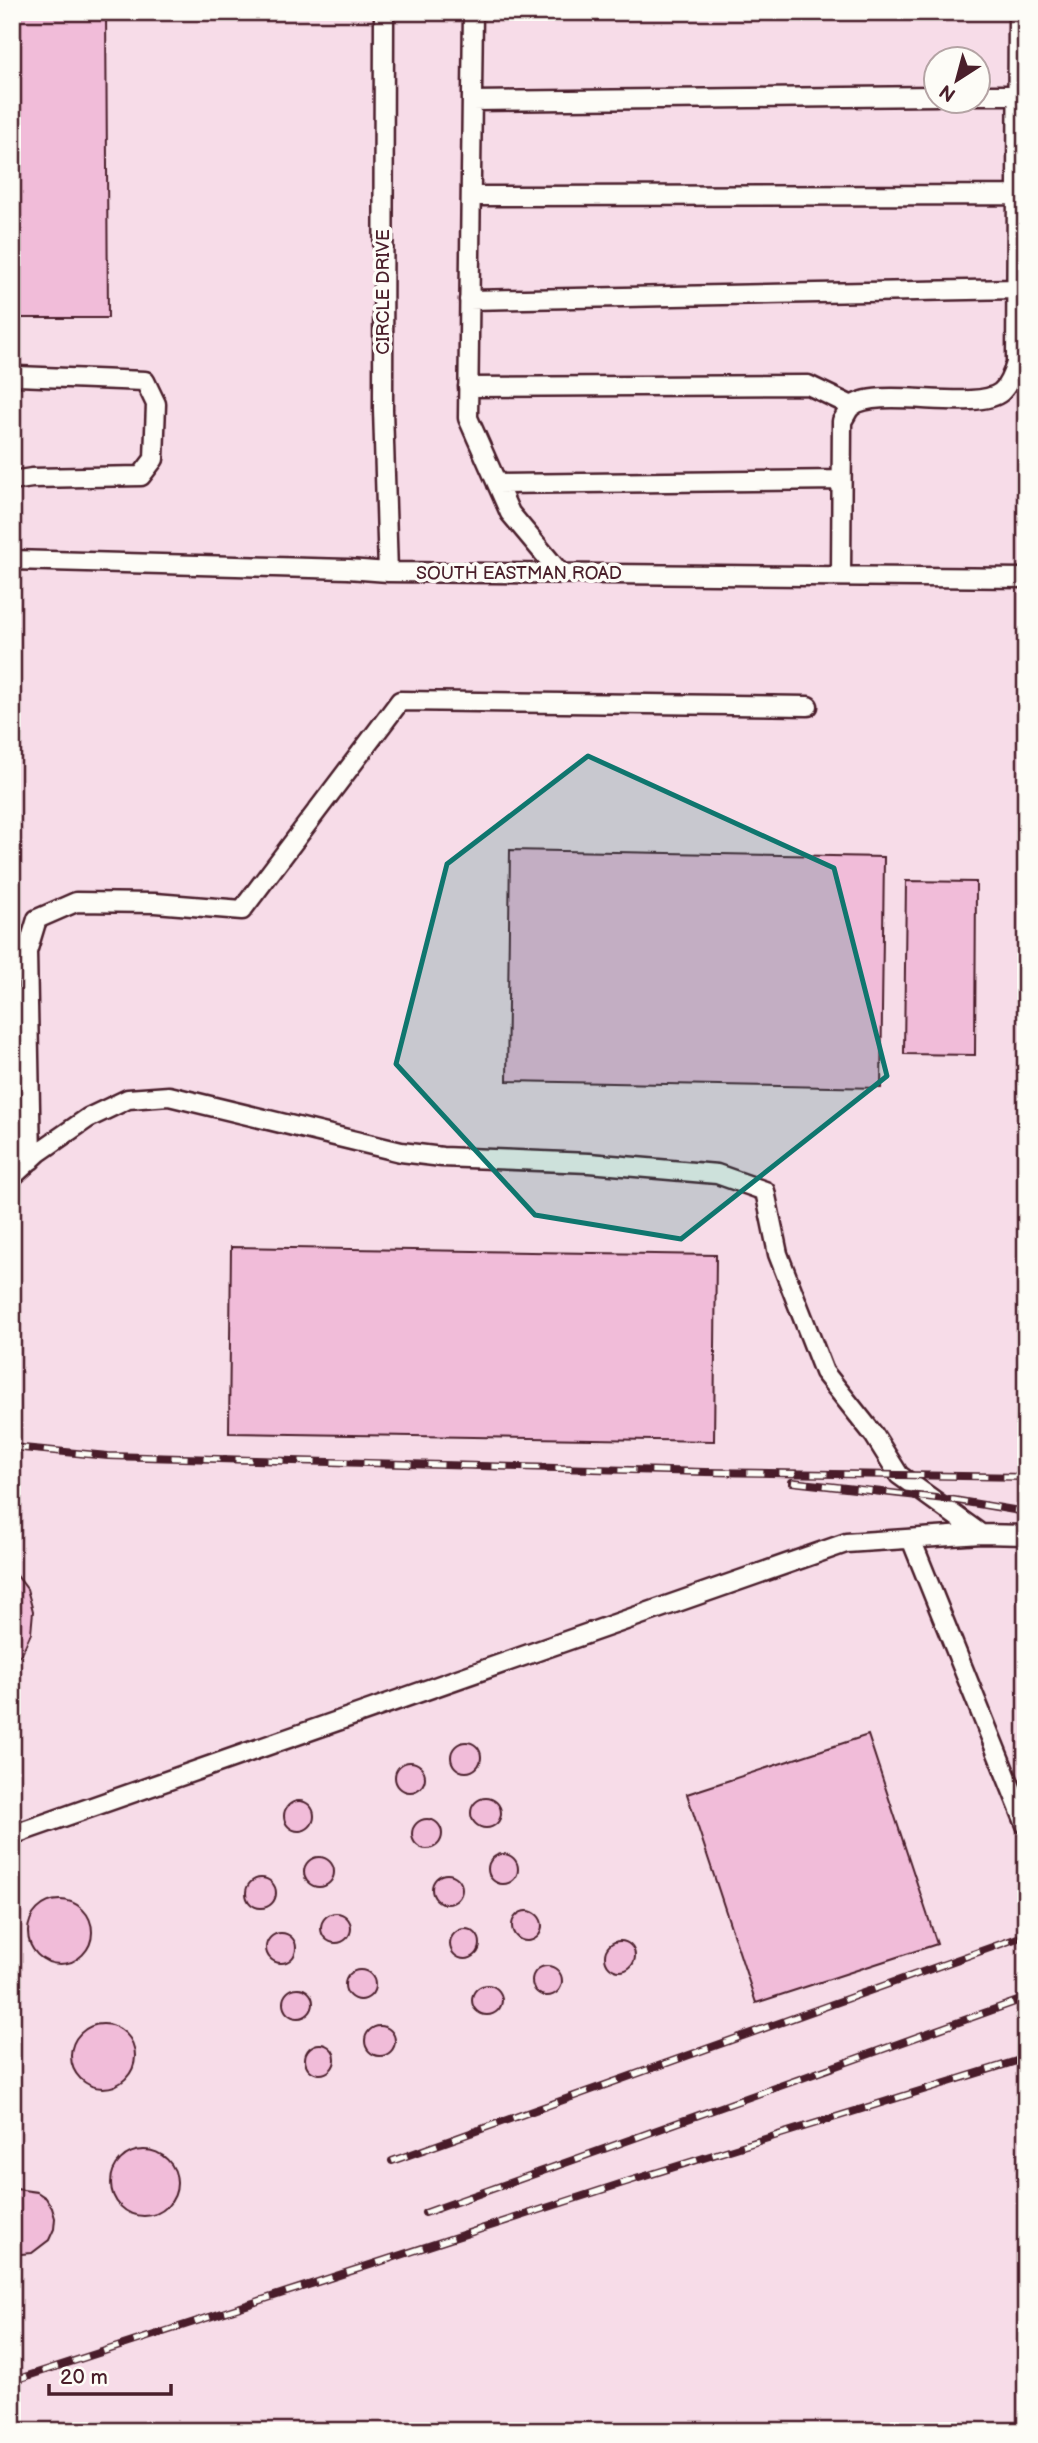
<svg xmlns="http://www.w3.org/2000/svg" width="1038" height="2443" viewBox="0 0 1038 2443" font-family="'Balsamiq Sans',sans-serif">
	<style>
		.built { fill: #f7dce8; fill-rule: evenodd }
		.building { fill: #f1bcd9; stroke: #4a1f2b; stroke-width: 2 }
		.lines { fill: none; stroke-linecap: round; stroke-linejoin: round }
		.lane-casing { stroke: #4a1f2b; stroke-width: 23 }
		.lane { stroke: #fdfcf7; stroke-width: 18 }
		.rail-casing { stroke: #4a1f2b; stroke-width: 8 }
		.rail { stroke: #fdfcf7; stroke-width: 5; stroke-dasharray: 16; stroke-linecap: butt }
		.marked { fill: #0f766e; fill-opacity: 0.2; stroke: #0f766e; stroke-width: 5; stroke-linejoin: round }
		.labels { text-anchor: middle; stroke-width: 7; stroke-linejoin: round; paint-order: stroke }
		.street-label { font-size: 18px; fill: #4a1f2b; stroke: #fdfcf7 }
	</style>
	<rect width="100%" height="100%" fill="#f9e9ee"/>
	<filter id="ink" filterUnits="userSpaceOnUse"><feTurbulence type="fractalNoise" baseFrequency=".0143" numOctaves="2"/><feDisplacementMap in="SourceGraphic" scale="14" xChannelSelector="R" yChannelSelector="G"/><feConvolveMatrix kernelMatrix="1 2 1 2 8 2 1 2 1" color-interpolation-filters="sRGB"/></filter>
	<g filter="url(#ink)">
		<!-- built -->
		<path class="built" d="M12,12H1026V2431H12ZM936,60H978V102H936Z"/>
		<!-- building -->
		<path class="building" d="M12,12H106L108,318H12Z
			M510,850L884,857L881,1088L507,1081Z
			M906,881L976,882L975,1055L904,1054Z
			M231,1247L716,1255L714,1441L229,1433Z
			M12,1569L27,1589L33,1611L31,1633L22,1653L12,1663Z
			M868,1735L937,1944L756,2003L687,1794Z
			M451 1757a15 15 0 1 1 30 0a15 15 0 1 1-30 0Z
			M395 1777a15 15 0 1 1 30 0a15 15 0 1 1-30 0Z
			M471 1813a15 15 0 1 1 30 0a15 15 0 1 1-30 0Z
			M284 1816a15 15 0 1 1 30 0a15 15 0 1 1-30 0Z
			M412 1834a15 15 0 1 1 30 0a15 15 0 1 1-30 0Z
			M488 1869a15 15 0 1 1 30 0a15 15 0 1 1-30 0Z
			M304 1872a15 15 0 1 1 30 0a15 15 0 1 1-30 0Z
			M432 1889a15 15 0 1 1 30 0a15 15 0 1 1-30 0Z
			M246 1893a15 15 0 1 1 30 0a15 15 0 1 1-30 0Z
			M28 1932a32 32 0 1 1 64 0a32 32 0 1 1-64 0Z
			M512 1926a15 15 0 1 1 30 0a15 15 0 1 1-30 0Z
			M321 1928a15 15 0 1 1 30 0a15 15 0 1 1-30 0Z
			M450 1944a15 15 0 1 1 30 0a15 15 0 1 1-30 0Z
			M266 1948a15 15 0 1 1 30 0a15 15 0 1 1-30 0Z
			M605 1956a15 15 0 1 1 30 0a15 15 0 1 1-30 0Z
			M532 1981a15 15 0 1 1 30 0a15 15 0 1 1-30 0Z
			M345 1985a15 15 0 1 1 30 0a15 15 0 1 1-30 0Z
			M472 2000a15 15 0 1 1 30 0a15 15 0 1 1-30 0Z
			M283 2003a15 15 0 1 1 30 0a15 15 0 1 1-30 0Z
			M71 2056a32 32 0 1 1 64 0a32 32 0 1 1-64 0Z
			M365 2041a15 15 0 1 1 30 0a15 15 0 1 1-30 0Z
			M305 2059a15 15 0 1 1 30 0a15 15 0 1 1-30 0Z
			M111 2183a33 33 0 1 1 66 0a33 33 0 1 1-66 0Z
			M16,2189L37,2192L46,2198L52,2208L55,2218L54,2229L49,2240L32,2253L21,2254L12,2252V2190Z"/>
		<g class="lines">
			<defs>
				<path id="lane" d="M384,12L383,409L388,572
					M473,12L468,418L510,513L561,574
					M978,95H1018
					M472,101L936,96
					M471,196L1017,195
					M469,300L1017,289
					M12,379L17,376L145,381L156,404L154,459L141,476L32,478L12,481
					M468,387L808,385L852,406
					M497,484L841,480
					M12,560L348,569L388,572L1026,578
					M841,576L842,421C845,417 847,411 851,407C875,385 976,413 1001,392C1009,385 1013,373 1016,363L1018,12
					M31,1160L27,952L37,919L76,902L155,903L242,910L400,701L808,706
					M12,1177L39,1152L88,1118L128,1099L169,1096L401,1152L442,1157L589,1163L717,1174L765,1191L778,1254L824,1372L874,1435L899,1475L981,1534
					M911,1539L1026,1825
					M12,1835L846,1543L981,1534L1026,1535"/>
			</defs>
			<!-- lane casing -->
			<use href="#lane" class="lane-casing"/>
			<!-- lane -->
			<use href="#lane" class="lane"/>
			<defs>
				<path id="rail" d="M12,1447L108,1456L705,1472L1026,1477
					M792,1482L954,1500L1026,1512
					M392,2161L1026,1935
					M425,2213L1026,1998
					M12,2381L623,2183L1026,2058"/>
			</defs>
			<!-- rail casing -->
			<use href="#rail" class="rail-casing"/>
			<!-- rail -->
			<use href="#rail" class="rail"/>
		</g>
	</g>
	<!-- marked area -->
	<path class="marked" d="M588,756L834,868L887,1076L681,1239L535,1215L396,1064L447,864Z"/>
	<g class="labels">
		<!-- street labels -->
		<g class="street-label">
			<text transform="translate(383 292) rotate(-90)" y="6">CIRCLE DRIVE</text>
			<text x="519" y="579">SOUTH EASTMAN ROAD</text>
		</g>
	</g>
	<!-- margin -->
	<rect width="1038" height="2443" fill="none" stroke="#fdfcf7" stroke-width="42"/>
	<rect x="21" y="21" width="996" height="2401" fill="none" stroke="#4a1f2b" stroke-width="2.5" filter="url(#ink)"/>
	<!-- north arrow -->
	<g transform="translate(957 80) rotate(216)"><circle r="33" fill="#fdfcf7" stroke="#b5a4a5" stroke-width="2"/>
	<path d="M0-5L12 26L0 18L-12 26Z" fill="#4a1f2b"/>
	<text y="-10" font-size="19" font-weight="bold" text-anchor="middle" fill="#4a1f2b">N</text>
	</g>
	<!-- scale -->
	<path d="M49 2384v10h122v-10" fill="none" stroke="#4a1f2b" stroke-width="3.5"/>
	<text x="60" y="2384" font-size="21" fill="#4a1f2b" stroke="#fdfcf7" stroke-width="5" paint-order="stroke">20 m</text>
</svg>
